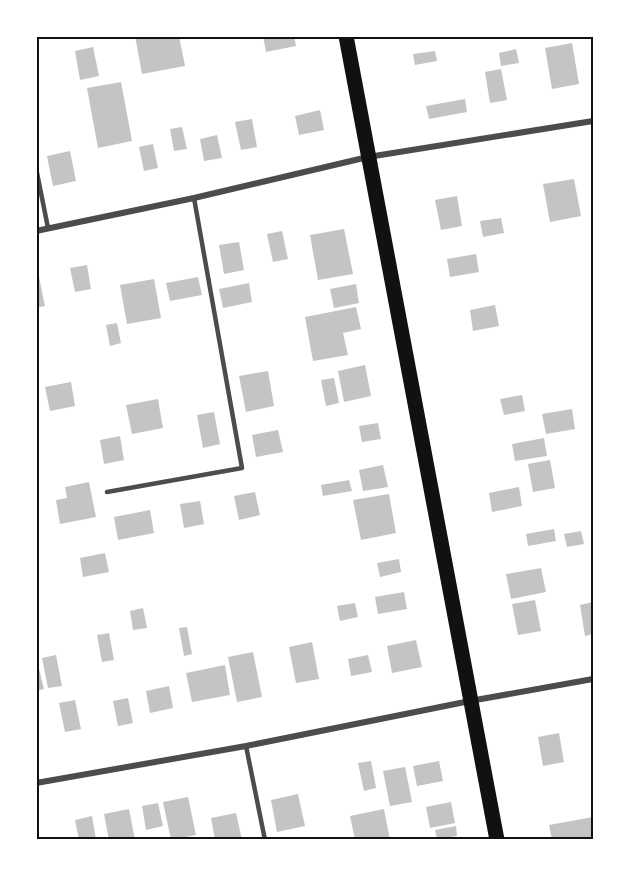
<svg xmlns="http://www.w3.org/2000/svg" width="629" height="876" viewBox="0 0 629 876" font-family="Montserrat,sans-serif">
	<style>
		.building { fill: #c4c4c4 }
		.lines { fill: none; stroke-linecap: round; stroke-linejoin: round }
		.service { stroke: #4c4c4c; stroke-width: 4.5 }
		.minor { stroke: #4c4c4c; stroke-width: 6 }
		.primary { stroke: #111; stroke-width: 15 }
		.neatline { fill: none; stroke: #111; stroke-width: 2 }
	</style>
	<rect width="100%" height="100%" fill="#fff"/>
	<!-- building -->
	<path class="building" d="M135,36H179L185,66L142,74Z
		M263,36H294L296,46L266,52Z
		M572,43L579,84L552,89L545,48Z
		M93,47L99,76L80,80L75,51Z
		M516,49L519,63L501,66L499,53Z
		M435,51L437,61L415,65L413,54Z
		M501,69L507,100L490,103L485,72Z
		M121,82L132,141L98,148L87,88Z
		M465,99L467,112L429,119L426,106Z
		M320,110L324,130L299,135L295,116Z
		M252,119L257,147L241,150L235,122Z
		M182,127L187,149L174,151L170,129Z
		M217,135L222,158L204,161L200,139Z
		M153,144L158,168L144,171L139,147Z
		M70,151L76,181L53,186L47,156Z
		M574,179L581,216L550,222L543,184Z
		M457,196L462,226L441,230L435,200Z
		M501,218L504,233L483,237L480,221Z
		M344,229L353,274L318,280L310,235Z
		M282,231L288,259L273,262L267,234Z
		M239,242L244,270L224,274L219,245Z
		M476,254L479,272L450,277L447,259Z
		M87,265L91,289L75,292L70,268Z
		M39,277L45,306L36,308V278Z
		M198,277L202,295L170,301L166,283Z
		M154,279L161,318L127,324L120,285Z
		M249,283L252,302L223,308L219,289Z
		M356,284L359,303L334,308L330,289Z
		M495,305L499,326L473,331L470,310Z
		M356,307L361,329L343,333L348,355L313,361L305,317Z
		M117,323L121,343L110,346L106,325Z
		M365,365L371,396L344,402L338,371Z
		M268,371L274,406L246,412L239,376Z
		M334,378L339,403L326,406L321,380Z
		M71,382L75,406L50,411L45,387Z
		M522,395L525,411L504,415L500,399Z
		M158,399L163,428L132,434L126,405Z
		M572,409L575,429L546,434L542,414Z
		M214,412L220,444L203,448L197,415Z
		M378,423L381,439L362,442L359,426Z
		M278,430L283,452L256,457L252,435Z
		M120,436L124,460L104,464L100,440Z
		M544,438L547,456L515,461L512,444Z
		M550,460L555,488L533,492L528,464Z
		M383,465L388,487L363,491L359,470Z
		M349,480L352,491L323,496L321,485Z
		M89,482L96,517L60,524L56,500L67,498L65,487Z
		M519,487L522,506L492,512L489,493Z
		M255,492L260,515L239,520L234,496Z
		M389,494L396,533L361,540L353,500Z
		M200,501L204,524L184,528L180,504Z
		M150,510L154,533L118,540L114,517Z
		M554,529L556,541L528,546L526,534Z
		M581,531L584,544L567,547L564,534Z
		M105,553L109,572L83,577L80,558Z
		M399,559L401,572L380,577L377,563Z
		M541,568L546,592L511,599L506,574Z
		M404,592L407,609L378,614L375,597Z
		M535,600L541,631L518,635L512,604Z
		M593,602V634L585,636L580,605Z
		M355,603L358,617L340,621L337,606Z
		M143,608L147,628L133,630L130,611Z
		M187,627L192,654L184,656L179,628Z
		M109,633L114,660L102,662L97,635Z
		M416,640L422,667L392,673L387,646Z
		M312,642L319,679L296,683L289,647Z
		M253,652L262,697L237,702L228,657Z
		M56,655L62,686L48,688L42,658Z
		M368,655L372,672L351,676L348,659Z
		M225,665L230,695L192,702L186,673Z
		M36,669H39L44,689L36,691Z
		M169,686L173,708L150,713L146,691Z
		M128,698L133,723L118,726L113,701Z
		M75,700L81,729L65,732L59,703Z
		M559,733L564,762L543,766L538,737Z
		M371,761L376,788L364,791L358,763Z
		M439,761L443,781L417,786L413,766Z
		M405,767L412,802L390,806L383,771Z
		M298,794L305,826L277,832L271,800Z
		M188,797L196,835L171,840L163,802Z
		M451,802L455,823L430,828L426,807Z
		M158,803L163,826L146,830L142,806Z
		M129,809L135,840H109L104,814Z
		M384,809L390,840H355L350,816Z
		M236,813L242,840H215L211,818Z
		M92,816L96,840H79L75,820Z
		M593,817V840H552L549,825Z
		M456,826L457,836L437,839L435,830Z"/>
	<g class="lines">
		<!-- service -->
		<path class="service" d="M36,168L48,228
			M107,492L242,468L194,198
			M246,746L265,840"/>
		<!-- minor -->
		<path class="minor" d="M36,231L194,198L368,157L593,121
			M36,783L246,746L470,701L593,679"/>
		<!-- primary -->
		<path class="primary" d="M346,36L497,840"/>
	</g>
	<!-- border -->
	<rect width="629" height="876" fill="none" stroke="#ffffff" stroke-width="75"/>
	<rect x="38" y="38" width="554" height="800" class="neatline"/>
</svg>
